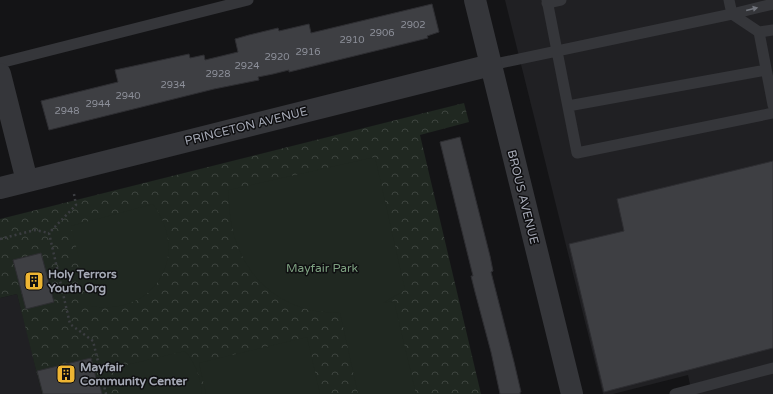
<svg xmlns="http://www.w3.org/2000/svg" width="773" height="394" viewBox="0 0 773 394" font-family="'Varela Round',sans-serif">
	<style>
		.built { fill: #202023 }
		.forest { fill: url(#forest-crowns) }
		.garden { fill: #202821 }
		.building { fill: #3e3f43; stroke: #2e2e32 }
		.lines { fill: none; stroke-linecap: round; stroke-linejoin: round }
		.path { stroke: #3b3d41; stroke-width: 2.5; stroke-dasharray: 2 3; stroke-linecap: butt }
		.service { stroke: #35363a; stroke-width: 11 }
		.minor { stroke: #35363a; stroke-width: 22 }
		.oneway { fill: #73767e }
		.labels { text-anchor: middle; stroke-width: 3; stroke-linejoin: round; paint-order: stroke }
		.number-label { font-size: 10px; fill: #8c8f99 }
		.street-label { font-size: 12px; fill: #a6aab6; stroke: #0f0f11 }
		.park-label { font-size: 12px; fill: #7da080; stroke: #0f0f11 }
		.poi-label { font-size: 12px; font-weight: bold; fill: #a6aab6; stroke: #0f0f11; text-anchor: start }
	</style>
	<defs>
		<pattern id="forest-crowns" width="20" height="18" patternUnits="userSpaceOnUse"><rect width="20" height="18" fill="#202821"/><path d="M2 6a3 3 0 1 1 6 0M12 15a3 3 0 1 1 6 0" fill="none" stroke="#3d443f"/></pattern>
	</defs>
	<rect width="100%" height="100%" fill="#141416"/>
	<!-- built -->
	<path class="built" d="M505,0H773V394H692L688,375L613,394H603Z
		M17,294L26,328L42,394H0V298Z"/>
	<!-- forest -->
	<path class="forest" d="M464,103L469,122L420,135L481,394H42L17,294L0,298V219Z"/>
	<!-- garden -->
	<path class="garden" d="M375,157L405,290L383,303L394,301L416,394H358L340,313C330,312 320,312 310,310C253,295 227,246 229,190Z
		M153,204C191,255 155,317 91,306L71,226Z
		M307,337L320,394H206L199,363Z
		M185,351C196,364 200,376 202,394H120L114,368Z"/>
	<!-- building -->
	<path class="building" d="M432,4L439,32L427,36L428,38L289,72V70L273,74L258,77L259,80L214,89L49,130L41,101L118,82L115,70L189,54L190,58L204,55L205,60L238,52L235,39L249,35L278,28L279,31L309,24L311,33Z
		M460,137L490,256L493,271L491,272L514,362L521,392H520V394H500L491,352L475,292L471,276H473L440,142Z
		M773,161V348L604,392L569,244L624,231L617,199Z
		M41,253L54,302L26,309L13,260Z
		M91,358L96,378L98,377L102,394H43L37,371Z"/>
	<g class="lines">
		<!-- path -->
		<path class="path" d="M74,194L76,205L49,233L70,324L93,341L106,394
			M0,239L35,230L49,233"/>
		<!-- service -->
		<path class="service" d="M547,0L577,153L773,113
			M729,0L732,14L773,4
			M547,3L561,0
			M759,32L773,105
			M0,63L248,0
			M491,65L732,14L759,32L773,30
			M568,106L766,70
			M675,394L773,368"/>
		<!-- minor -->
		<path class="minor" d="M475,0L572,394
			M0,74L27,181
			M0,188L491,65"/>
	</g>
	<!-- one-way arrows -->
	<defs><path id="oneway-solid" d="M-6-.8H1V-3.2L6.5 0L1 3.2V.8H-6Z"/></defs>
	<use class="oneway" href="#oneway-solid" transform="translate(752 9) rotate(-14)"/>
	<!-- icons -->
	<defs>
		<symbol id="building-square" viewBox="-11 -11 22 22"><rect x="-9" y="-9" width="18" height="18" rx="4" fill="#eeb533" stroke="#0f0f11"/><path d="M-4-6H4V6H1V3H-1V6H-4ZM-2.5-4.3h1.7v1.8h-1.7ZM.8-4.3h1.7v1.8H.8ZM-2.5-1h1.7V.8h-1.7ZM.8-1h1.7V.8H.8Z" fill="#111"/></symbol>
	</defs>
	<g fill-rule="evenodd">
		<use href="#building-square" x="23" y="270" width="22" height="22"/>
		<use href="#building-square" x="55" y="363" width="22" height="22"/>
	</g>
	<g class="labels">
		<!-- number labels -->
		<g class="number-label">
			<text x="413" y="28">2902</text>
			<text x="382" y="36">2906</text>
			<text x="352" y="43">2910</text>
			<text x="308" y="55">2916</text>
			<text x="277" y="60">2920</text>
			<text x="247" y="69">2924</text>
			<text x="218" y="77">2928</text>
			<text x="173" y="88">2934</text>
			<text x="128" y="99">2940</text>
			<text x="98" y="107">2944</text>
			<text x="67" y="114">2948</text>
		</g>
		<!-- street labels -->
		<g class="street-label">
			<text transform="translate(246 126) rotate(-14)" y="4">PRINCETON AVENUE</text>
			<text transform="translate(523 197) rotate(76)" y="4">BROUS AVENUE</text>
		</g>
		<!-- park labels -->
		<g class="park-label">
			<text x="322" y="272">Mayfair Park</text>
		</g>
		<!-- poi labels -->
		<g class="poi-label">
			<text x="48" y="278">Holy Terrors<tspan x="48" dy="14">Youth Org</tspan></text>
			<text x="80" y="371">Mayfair<tspan x="80" dy="14">Community Center</tspan></text>
		</g>
	</g>
</svg>
